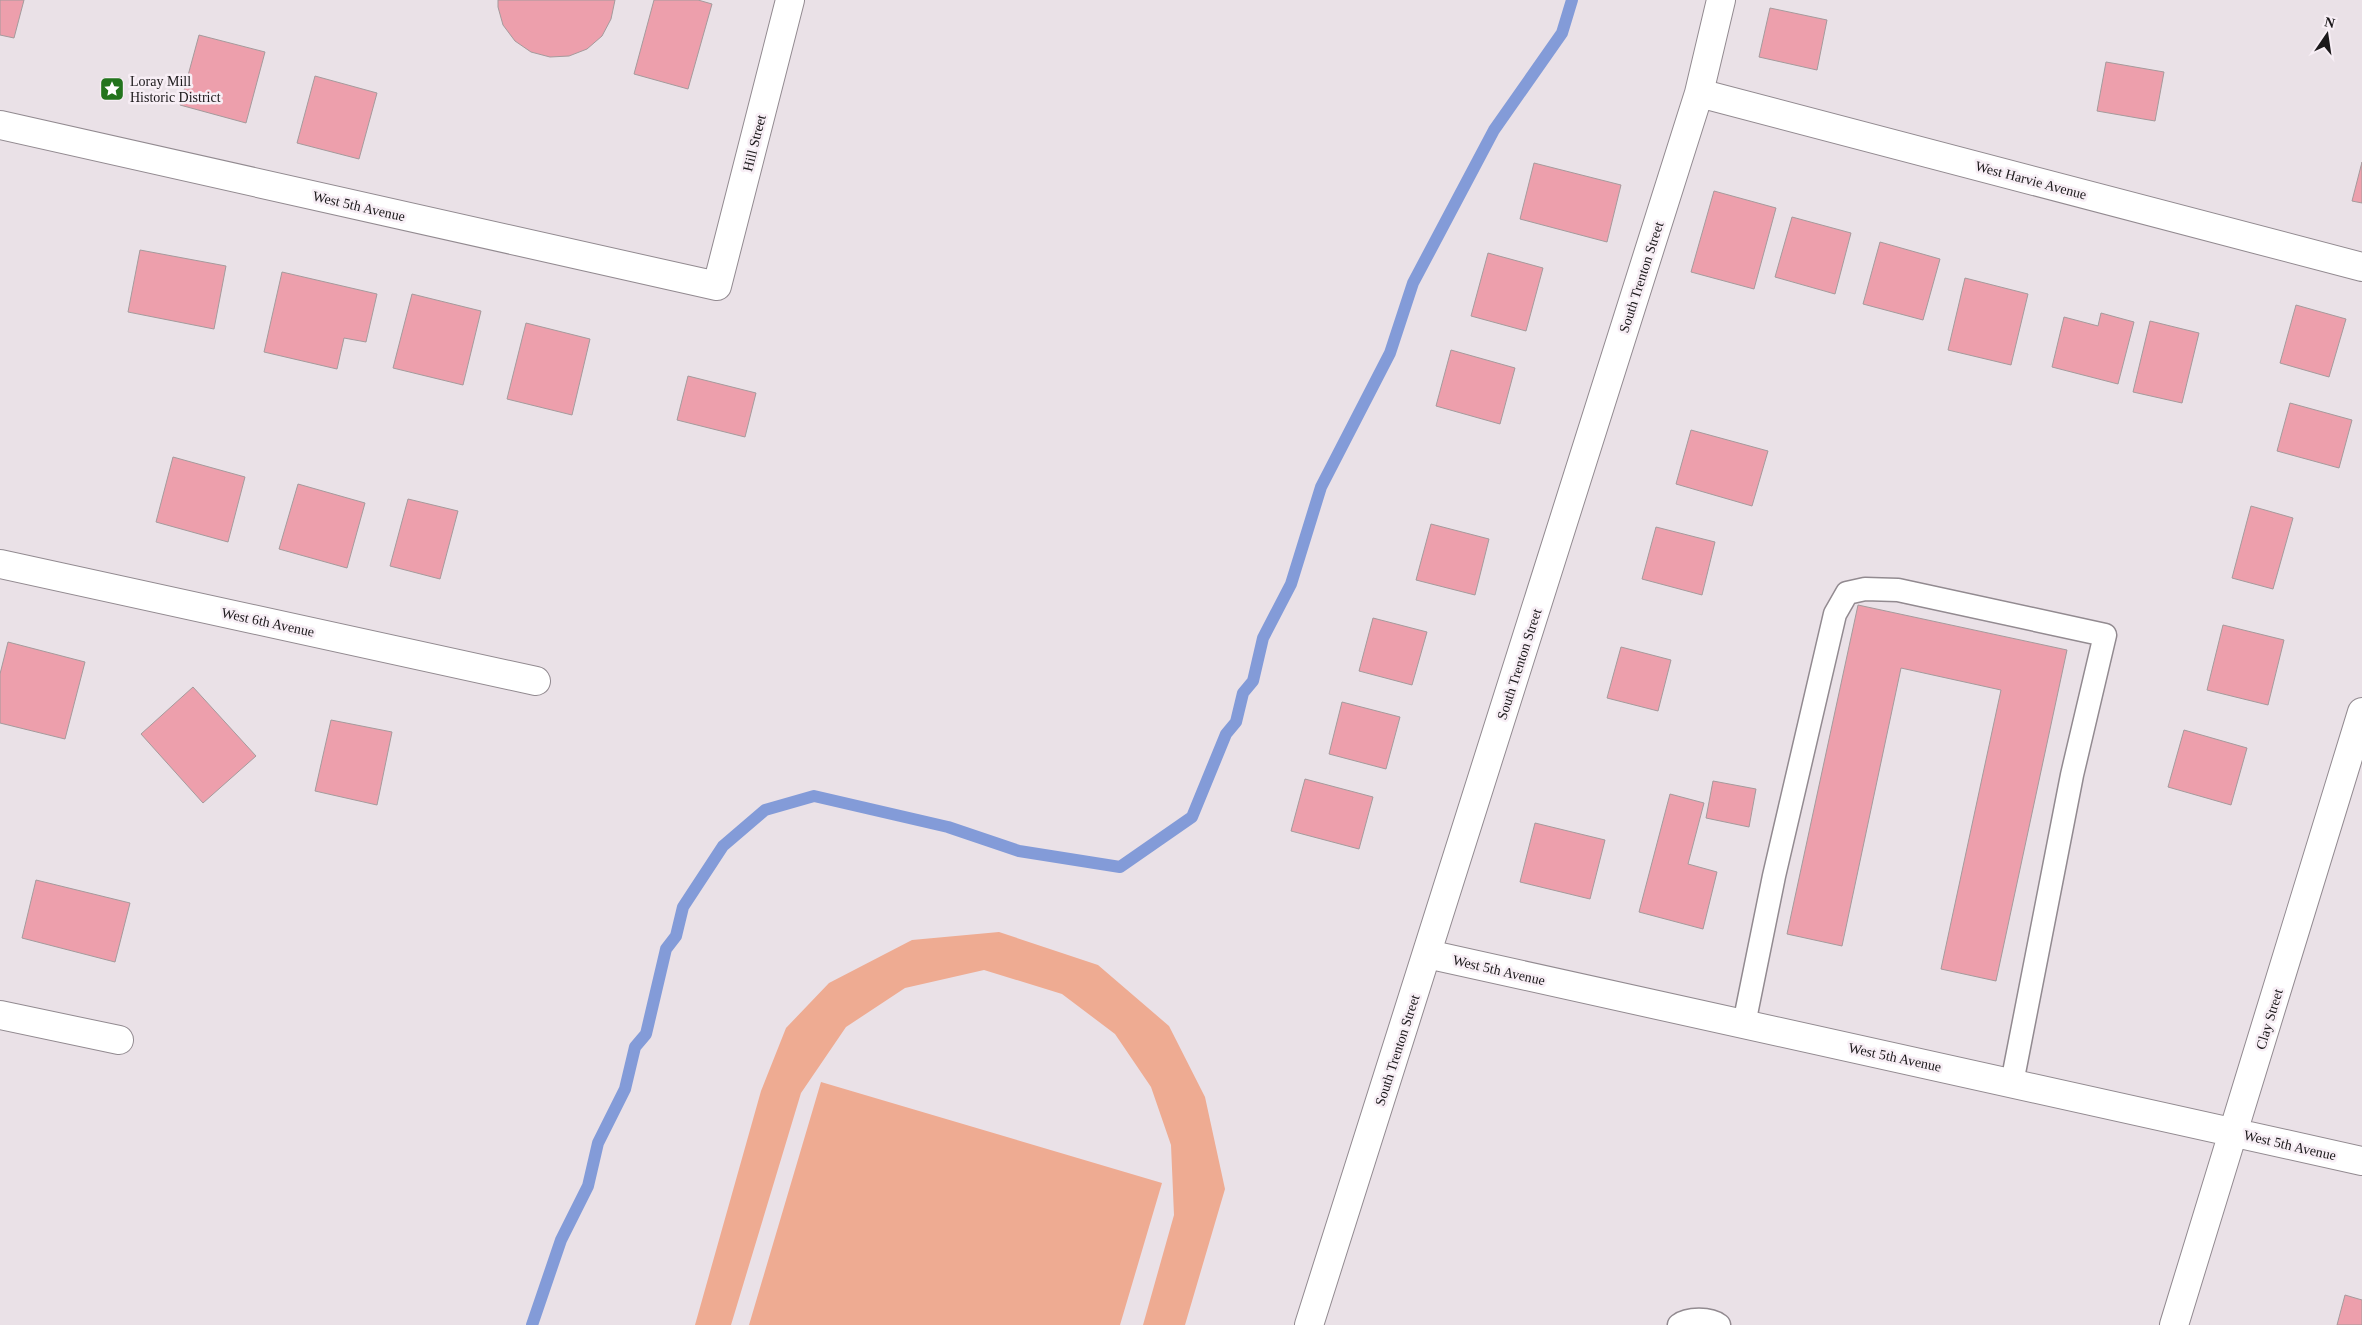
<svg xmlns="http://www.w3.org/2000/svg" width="2362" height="1325" viewBox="0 0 2362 1325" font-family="Georgia,serif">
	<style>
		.green { fill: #eeab92 }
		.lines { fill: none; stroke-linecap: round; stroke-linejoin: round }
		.stream { stroke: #839bd8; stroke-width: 12 }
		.building { fill: #ed9fac; stroke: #a59a9c }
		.service-casing { stroke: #928a90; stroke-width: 25 }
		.minor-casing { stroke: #928a90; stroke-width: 30 }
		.service { stroke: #fff; stroke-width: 22 }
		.minor { stroke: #fff; stroke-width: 28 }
		.labels { text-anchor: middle; stroke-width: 5; stroke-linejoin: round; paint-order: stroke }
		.poi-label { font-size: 14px; fill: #1b181a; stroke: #f7eef5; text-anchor: start }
		.street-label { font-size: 14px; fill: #1b181a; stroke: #f7eef5 }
	</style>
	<rect width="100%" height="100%" fill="#eae1e7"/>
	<!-- green -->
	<path class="green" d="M999,932L1098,965L1169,1026L1205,1097L1225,1189L1185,1325H1143L1174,1215L1171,1145L1151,1087L1115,1034L1062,994L984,970L905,988L846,1027L801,1093L731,1325H695L761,1091L786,1028L829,983L912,940Z
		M821,1082L1162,1183L1120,1325H749Z"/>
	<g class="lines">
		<!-- stream -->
		<path class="stream" d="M532,1325L561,1240L588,1186L598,1143L625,1089L635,1047L646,1034L666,949L676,936L683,907L723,846L765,810L814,796L948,827L1019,851L1120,867L1192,817L1226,734L1236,722L1243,693L1253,681L1263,638L1291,584L1321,487L1390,353L1413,283L1494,130L1562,33L1572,0"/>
	</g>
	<!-- building -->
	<path class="building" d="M0,0H24L14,38L0,35Z
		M498,0H615L611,19L602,36L587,49L569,56L550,57L531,52L515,41L503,25L498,7Z
		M654,0H698L712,4L688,89L634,74Z
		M1770,8L1827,20L1817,70L1759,57Z
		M199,35L265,52L246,123L180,105Z
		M2106,62L2164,72L2155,121L2097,111Z
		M315,76L377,93L359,159L297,143Z
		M2362,162V203L2352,201Z
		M1534,163L1621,185L1607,242L1520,219Z
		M1714,191L1776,208L1754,289L1691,272Z
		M1792,217L1851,233L1835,294L1775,277Z
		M1880,242L1940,259L1923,320L1863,304Z
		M140,250L226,266L214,329L128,312Z
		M1488,253L1543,268L1526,331L1471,316Z
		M282,272L377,294L366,342L344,338L337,369L264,352Z
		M1965,278L2028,294L2011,365L1948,350Z
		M412,294L481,311L463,385L393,368Z
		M2296,305L2346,319L2329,377L2280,363Z
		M2101,313L2134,322L2118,384L2052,367L2064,317L2098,326Z
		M2150,321L2199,333L2182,403L2133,392Z
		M526,323L590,339L572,415L507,399Z
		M1451,350L1515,368L1500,424L1436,406Z
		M688,376L756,393L745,437L677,420Z
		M2290,403L2352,420L2339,468L2277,451Z
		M1691,430L1768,451L1752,506L1676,484Z
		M173,457L245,477L228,542L156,522Z
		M298,484L365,503L347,568L279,549Z
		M408,499L458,511L440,579L390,566Z
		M2251,506L2293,518L2273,589L2232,578Z
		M1431,524L1489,539L1475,595L1416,580Z
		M1656,527L1715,542L1702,595L1642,579Z
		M1858,605L2067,650L1996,981L1941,969L2001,690L1901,668L1842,946L1787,934Z
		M1373,618L1427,632L1412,685L1359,671Z
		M2223,625L2284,640L2268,705L2207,690Z
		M8,642L85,662L65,739L0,723V674Z
		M1621,647L1671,660L1658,711L1607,698Z
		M193,687L256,756L203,803L141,734Z
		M1342,702L1400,717L1386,769L1329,754Z
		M331,720L392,732L377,805L315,791Z
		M2184,730L2247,748L2231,805L2168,787Z
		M1305,779L1373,797L1359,849L1291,831Z
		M1713,781L1756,789L1749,827L1706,818Z
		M1670,794L1704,803L1688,864L1717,872L1703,929L1639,912Z
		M1535,823L1605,840L1590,899L1520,882Z
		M36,880L130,903L115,962L22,938Z
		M2345,1295L2362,1300V1325H2337Z"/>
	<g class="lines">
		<defs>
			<path id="service" d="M1744,1024L1774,876L1828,644L1835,614L1847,593L1865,589L1898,590L2105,635L2072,775L2012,1083
				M1679,1325C1688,1318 1710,1318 1719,1325"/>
			<path id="minor" d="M1699,93L2362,267
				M0,125L717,286L790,0
				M0,564L536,681
				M1427,954L2362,1161
				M0,1015L119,1040
				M1309,1325L1699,93L1721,0
				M2174,1325L2362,712"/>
		</defs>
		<!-- service casing -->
		<use href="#service" class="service-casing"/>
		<!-- minor casing -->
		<use href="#minor" class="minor-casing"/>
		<!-- service -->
		<use href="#service" class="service"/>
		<!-- minor -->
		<use href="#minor" class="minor"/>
	</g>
	<!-- icons -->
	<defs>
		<symbol id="sight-square" viewBox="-11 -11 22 22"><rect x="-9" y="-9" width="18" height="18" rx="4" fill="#23741d" stroke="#f7eef5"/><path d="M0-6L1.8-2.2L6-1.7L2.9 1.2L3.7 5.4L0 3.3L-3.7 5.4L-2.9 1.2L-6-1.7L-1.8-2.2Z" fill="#fff"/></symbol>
	</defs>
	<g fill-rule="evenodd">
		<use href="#sight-square" x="98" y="75" width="28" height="28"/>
	</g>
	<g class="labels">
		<!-- poi labels -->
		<g class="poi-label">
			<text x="130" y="86">Loray Mill<tspan x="130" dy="16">Historic District</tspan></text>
		</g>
		<!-- street labels -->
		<g class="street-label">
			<text transform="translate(754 143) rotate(-76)" y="5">Hill Street</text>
			<text transform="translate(2031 180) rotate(15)" y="5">West Harvie Avenue</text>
			<text transform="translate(359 206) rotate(13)" y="5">West 5th Avenue</text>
			<text transform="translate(1641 277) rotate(-72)" y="5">South Trenton Street</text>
			<text transform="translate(268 622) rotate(12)" y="5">West 6th Avenue</text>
			<text transform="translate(1519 664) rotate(-72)" y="5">South Trenton Street</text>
			<text transform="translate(1499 970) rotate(13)" y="5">West 5th Avenue</text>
			<text transform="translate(2269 1019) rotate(-73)" y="5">Clay Street</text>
			<text transform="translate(1397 1050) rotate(-72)" y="5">South Trenton Street</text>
			<text transform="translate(1895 1057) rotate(12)" y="5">West 5th Avenue</text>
			<text transform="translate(2290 1145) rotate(13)" y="5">West 5th Avenue</text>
		</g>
	</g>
	<!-- north arrow -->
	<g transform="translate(2327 35) rotate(13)" stroke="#f7eef5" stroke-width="4" paint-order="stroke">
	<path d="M0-4L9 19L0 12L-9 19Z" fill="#1b181a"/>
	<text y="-8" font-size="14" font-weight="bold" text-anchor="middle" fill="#1b181a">N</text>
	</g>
</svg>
